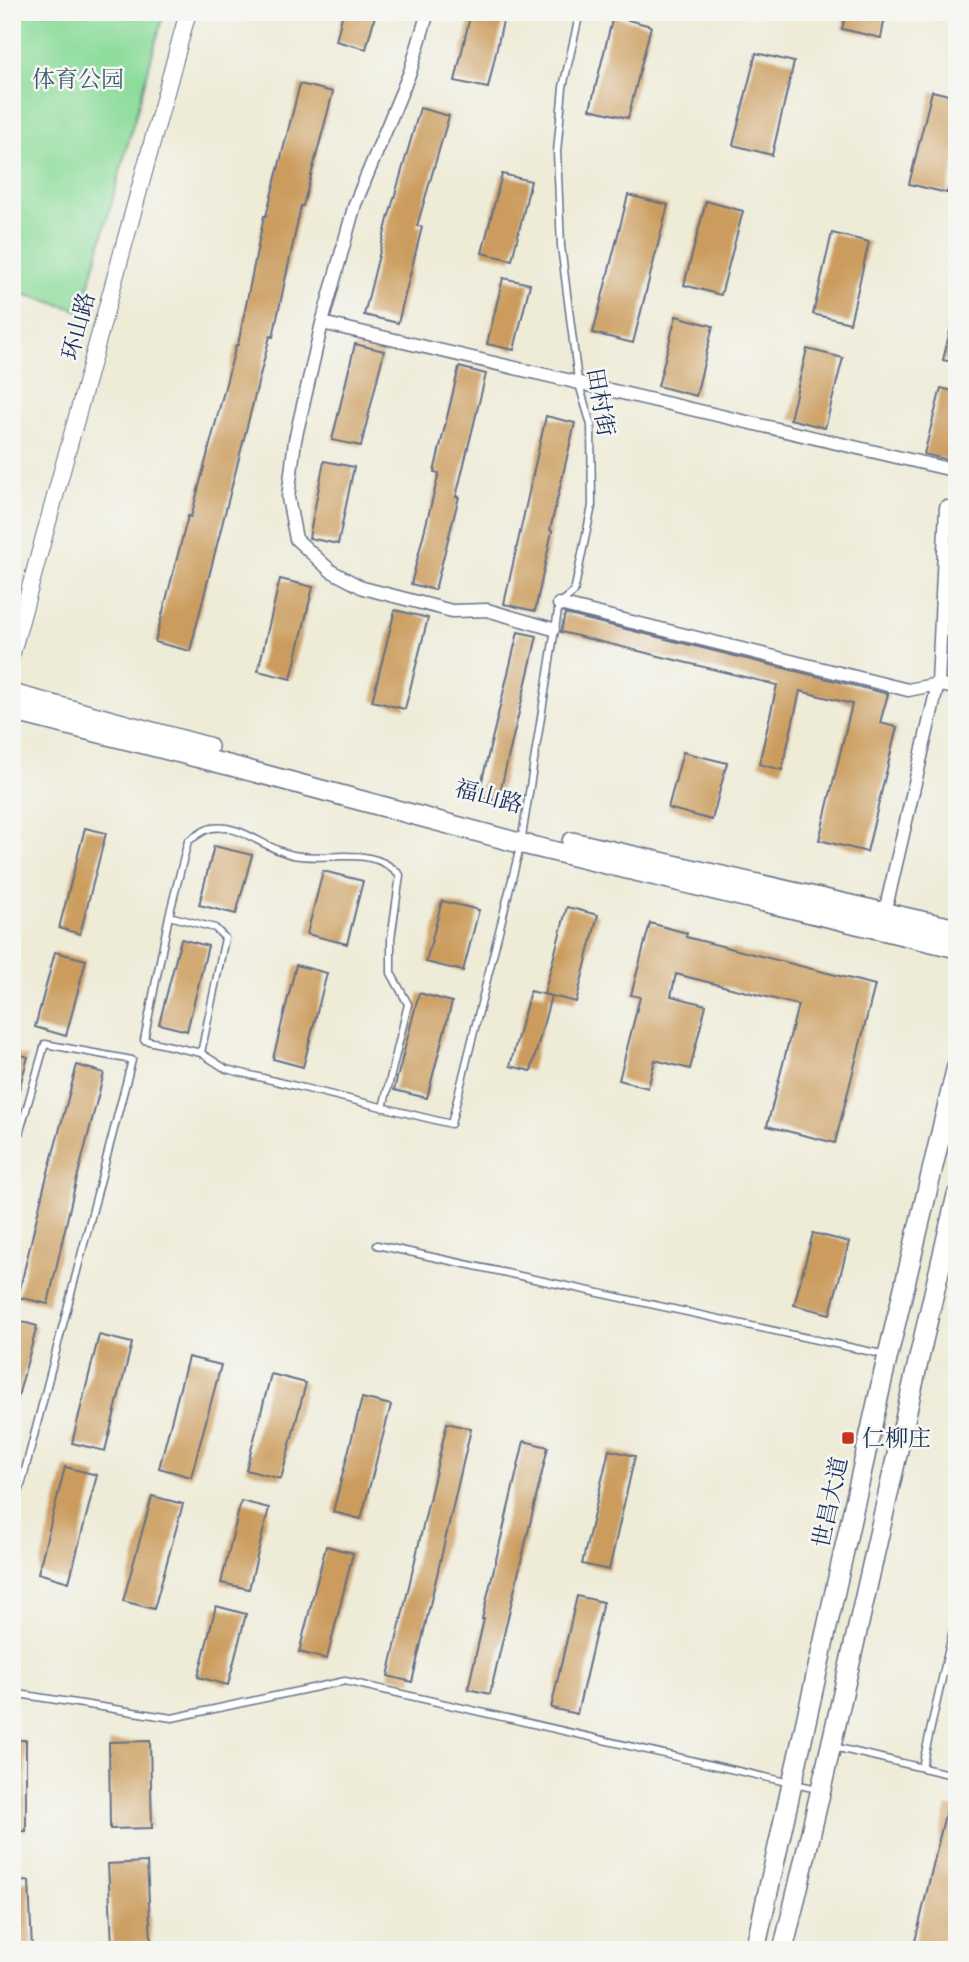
<svg xmlns="http://www.w3.org/2000/svg" width="969" height="1962" viewBox="0 0 969 1962" font-family="'IM FELL French Canon','Noto Serif SC',serif">
	<style>
		.green { fill: #8cdc9b; stroke: #54867c; stroke-width: 2 }
		.building { fill: #cb9c5d }
		.lines { fill: none; stroke-linecap: round; stroke-linejoin: round }
		.service-casing { stroke: #657188; stroke-width: 9 }
		.minor-casing { stroke: #657188; stroke-width: 15 }
		.secondary-casing { stroke: #657188; stroke-width: 18 }
		.primary-casing { stroke: #657188; stroke-width: 22 }
		.service { stroke: #fff; stroke-width: 6 }
		.minor { stroke: #fff; stroke-width: 12 }
		.secondary { stroke: #fff; stroke-width: 16 }
		.primary { stroke: #fff; stroke-width: 19 }
		.poi-dot { fill: #c8321e; stroke: #f6f6f2; stroke-width: 2.5 }
		.labels { text-anchor: middle; stroke-width: 5; stroke-linejoin: round; paint-order: stroke }
		.park-label { font-size: 23px; fill: #375a6d; stroke: #f6f6f2 }
		.street-label { font-size: 23px; fill: #1b2f5e; stroke: #f6f6f2 }
		.poi-label { font-size: 23px; fill: #1b2f5e; stroke: #f6f6f2; text-anchor: start }
	</style>
	<rect width="100%" height="100%" fill="#f6f6f2"/>
	<filter id="ink" filterUnits="userSpaceOnUse"><feTurbulence type="fractalNoise" baseFrequency=".0143" numOctaves="2"/><feDisplacementMap in="SourceGraphic" scale="14" xChannelSelector="R" yChannelSelector="G"/><feConvolveMatrix kernelMatrix="1 2 1 2 8 2 1 2 1" color-interpolation-filters="sRGB"/></filter>
	<filter id="wash" filterUnits="userSpaceOnUse"><feTurbulence type="fractalNoise" baseFrequency=".00686" numOctaves="4" result="noise"/><feDisplacementMap in="SourceGraphic" scale="28" xChannelSelector="R" yChannelSelector="G"/><feGaussianBlur stdDeviation="1.57" result="paint"/><feColorMatrix in="noise" values="0 0 0 0 0 0 0 0 0 0 0 0 0 0 0 0 0 1.4 0 .05"/><feComposite in="paint" operator="in"/></filter>
	<g filter="url(#wash)">
		<rect width="100%" height="100%" fill="#eeebd7"/>
		<!-- green -->
		<path class="green" d="M12,12H164L82,311L12,291Z"/>
		<g id="blocks">
			<!-- building -->
			<path class="building" d="M343,12H376L366,49L336,41Z
				M471,12H505L488,88L455,81Z
				M846,12H886L881,38L842,29Z
				M613,16L651,26L628,118L590,109Z
				M756,53L794,62L772,155L733,145Z
				M300,84L333,92L303,206H301L273,337L270,336L190,651L155,642L188,516L191,517L236,345H238L264,216H266Z
				M932,91L957,97V155L947,193L909,184Z
				M420,108L449,116L417,226L422,227L398,323L364,315L388,219Z
				M502,174L531,181L512,260L482,253Z
				M628,195L668,205L633,343L593,333Z
				M706,201L743,211L721,295L684,285Z
				M832,233L869,242L850,323L813,314Z
				M503,278L530,284L514,350L487,344Z
				M676,316L713,326L696,396L658,386Z
				M952,323L957,324V363L943,360Z
				M355,344L384,351L361,446L332,440Z
				M807,349L843,358L825,428L790,419Z
				M459,367L486,374L456,497H459L435,590L411,584L439,473L434,472Z
				M941,388L957,392V462L924,454Z
				M546,416L575,423L550,530L552,531L535,611L504,604Z
				M324,461L354,467L338,544L309,538Z
				M280,579L313,587L291,679L258,671Z
				M395,610L428,618L405,709L372,701Z
				M565,614L888,694L880,723L897,727L867,852L819,840L852,704L800,691L782,770L759,764L777,685L561,632Z
				M518,632L537,636L498,801L478,797Z
				M683,752L727,763L712,820L668,808Z
				M85,828L106,833L80,934L59,928Z
				M214,846L252,855L236,914L199,905Z
				M323,871L363,881L347,944L307,934Z
				M442,901L479,910L463,971L426,962Z
				M567,907L598,915L576,1002L544,994Z
				M650,923L687,933L686,937L875,985L835,1143L767,1126L798,1005L676,974L671,996L706,1005L690,1069L655,1060L648,1088L619,1080L640,997L631,995Z
				M181,939L208,946L187,1031L159,1024Z
				M55,952L86,960L66,1036L35,1027Z
				M296,965L327,973L303,1067L273,1059Z
				M530,991L551,996L531,1071L510,1066Z
				M419,993L452,1002L427,1098L394,1090Z
				M12,1052L28,1057L16,1100L12,1099Z
				M77,1065L104,1073L73,1194L48,1304L18,1297L44,1187Z
				M813,1233L849,1242L830,1314L794,1305Z
				M12,1319L37,1326L16,1404H12Z
				M99,1335L132,1343L105,1451L72,1443Z
				M188,1357L221,1365L191,1477L159,1468Z
				M271,1374L306,1383L281,1479L246,1470Z
				M362,1398L391,1405L361,1519L333,1512Z
				M447,1423L471,1429L412,1682L388,1676Z
				M524,1441L548,1447L490,1694L468,1689L484,1619H482Z
				M609,1450L635,1456L609,1570L582,1564Z
				M65,1467L97,1475L69,1582L38,1573Z
				M152,1496L183,1504L154,1609L123,1601Z
				M241,1501L269,1508L249,1589L221,1583Z
				M326,1546L353,1553L327,1659L299,1652Z
				M577,1596L603,1602L577,1714L551,1708Z
				M216,1606L246,1614L228,1685L198,1677Z
				M12,1740H26V1831H12Z
				M150,1741L152,1828L110,1829L109,1742Z
				M947,1806L957,1808V1950H913Z
				M147,1862L151,1942L112,1944L108,1864Z
				M29,1881L32,1950H12V1882Z"/>
		</g>
	</g>
	<g filter="url(#ink)">
		<use href="#blocks" fill-opacity="0" stroke="#657188" stroke-width="2"/>
		<g class="lines">
			<defs>
				<path id="service" d="M169,916L215,928L225,938L201,1053L226,1069L451,1124L521,843L559,604L574,592L592,506L591,425L578,381L561,246L557,152L563,87L580,12
					M201,1053L144,1040L169,916L188,841C195,837 204,829 212,828C240,823 266,850 293,855C329,862 372,844 400,875L391,939V973L408,1004L383,1108
					M12,1159L45,1044L132,1060L12,1520
					M377,1245L886,1355
					M12,1693L172,1718L345,1681L817,1789
					M834,1747L957,1776
					M922,1767L957,1612"/>
				<path id="minor" d="M428,12L410,72L355,204L322,323L295,440L288,498L296,539L331,571L363,588L452,611L487,610L553,629
					M322,323L957,471
					M559,604L908,690L938,684L957,689
					M883,920L938,684L946,507"/>
				<path id="secondary" d="M12,653L188,12"/>
				<path id="primary" d="M12,694L208,747
					M12,711L232,766L523,844L957,948
					M572,842L957,929
					M755,1950L883,1376L957,1066
					M783,1950C844,1699 897,1446 957,1195"/>
			</defs>
			<!-- service casing -->
			<use href="#service" class="service-casing"/>
			<!-- minor casing -->
			<use href="#minor" class="minor-casing"/>
			<!-- secondary casing -->
			<use href="#secondary" class="secondary-casing"/>
			<!-- primary casing -->
			<use href="#primary" class="primary-casing"/>
			<!-- service -->
			<use href="#service" class="service"/>
			<!-- minor -->
			<use href="#minor" class="minor"/>
			<!-- secondary -->
			<use href="#secondary" class="secondary"/>
			<!-- primary -->
			<use href="#primary" class="primary"/>
		</g>
	</g>
	<!-- markers -->
	<rect class="poi-dot" x="841" y="1431" width="14" height="14" rx="3.5"/>
	<g class="labels">
		<!-- park labels -->
		<g class="park-label">
			<text x="78" y="87">体育公园</text>
		</g>
		<!-- street labels -->
		<g class="street-label">
			<text transform="translate(78 326) rotate(-75)" y="8">环山路</text>
			<text transform="translate(601 402) rotate(80)" y="8">田村街</text>
			<text transform="translate(489 796) rotate(15)" y="8">福山路</text>
			<text transform="translate(830 1502) rotate(-78)" y="8">世昌大道</text>
		</g>
		<!-- poi labels -->
		<g class="poi-label">
			<text x="862" y="1446">仁柳庄</text>
		</g>
	</g>
	<!-- margin -->
	<rect width="969" height="1962" fill="none" stroke="#f6f6f2" stroke-width="42"/>
</svg>
